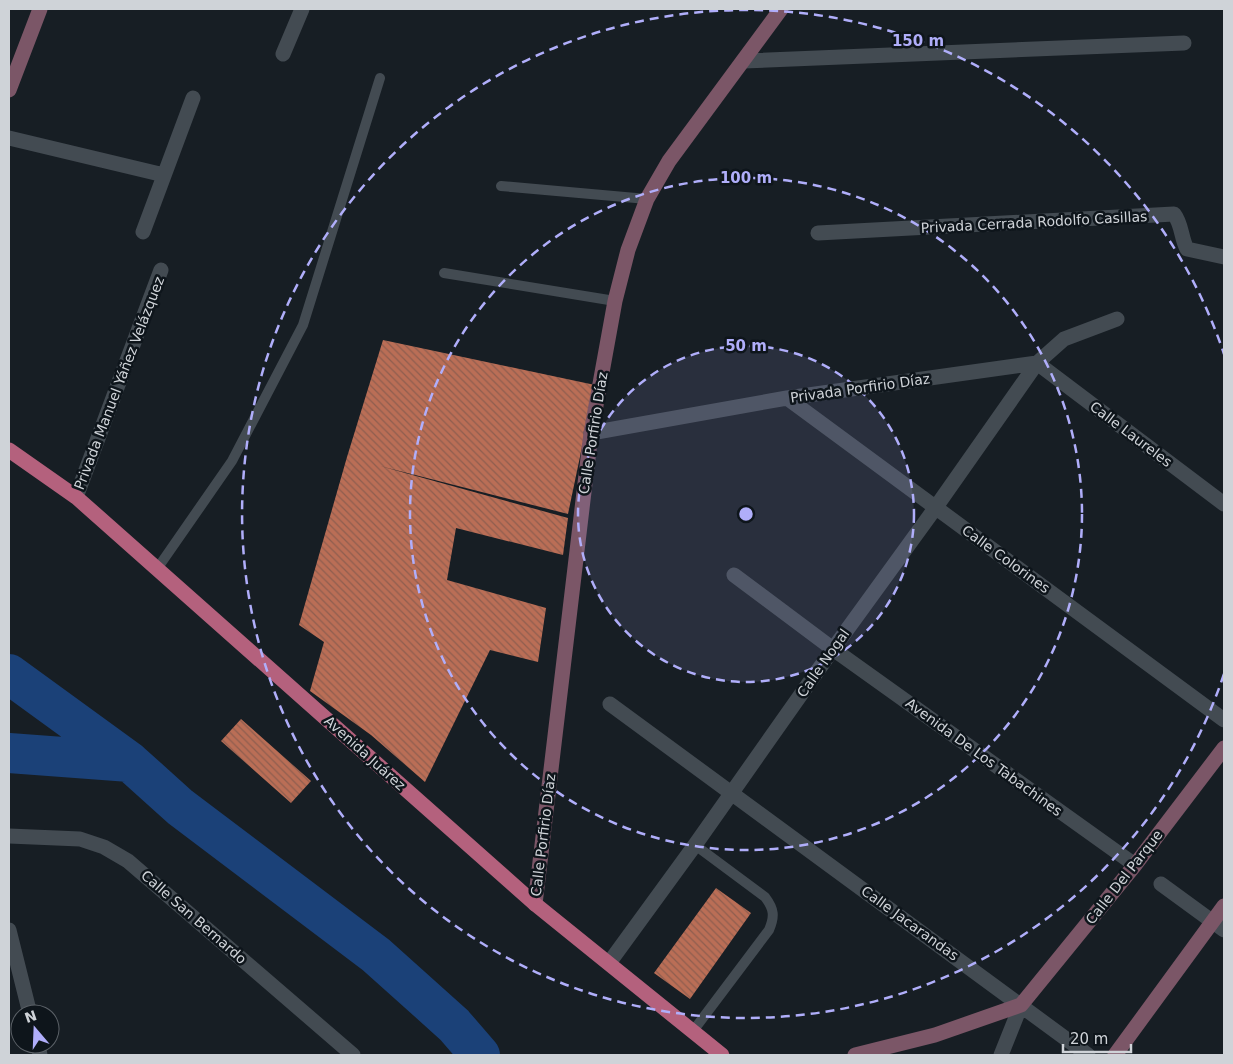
<svg xmlns="http://www.w3.org/2000/svg" width="1233" height="1064" viewBox="0 0 1233 1064" font-family="'DejaVu Sans',sans-serif">
	<style>
		.lines { fill: none; stroke-linecap: round; stroke-linejoin: round }
		.river { stroke: #1b4178; stroke-width: 40 }
		.building { fill: url(#building-back-hatch) }
		.lane { stroke: #434b52; stroke-width: 10 }
		.street { stroke: #434b52; stroke-width: 15 }
		.secondary { stroke: #7b5667; stroke-width: 15 }
		.primary { stroke: #b4617d; stroke-width: 15 }
		.ring { fill: none; stroke: #b0aefa; stroke-width: 2.5; stroke-dasharray: 9 6 }
		.labels { text-anchor: middle; stroke-width: 5; stroke-linejoin: round; paint-order: stroke }
		.street-label { font-size: 14px; fill: #cfd3d8; stroke: #0e151b }
		.centre { fill: #b0aefa; stroke: #0e151b; stroke-width: 2.5 }
		.ring-label { font-size: 15px; text-anchor: middle; font-weight: bold; fill: #b0aefa; stroke: #0e151b; stroke-width: 5; stroke-linejoin: round; paint-order: stroke }
	</style>
	<defs>
		<pattern id="building-back-hatch" width="6" height="6" patternUnits="userSpaceOnUse" patternTransform="scale(1.25)"><rect width="6" height="6" fill="#ba6e56"/><path d="M-1 5l2 2M0 0l6 6M5-1l2 2" fill="none" stroke="#8f5e4f"/></pattern>
	</defs>
	<rect width="100%" height="100%" fill="#171e24"/>
	<g class="lines">
		<!-- river -->
		<path class="river" d="M9,674L130,762
			M9,753L130,762L180,807L376,955L454,1025L480,1055"/>
	</g>
	<!-- building -->
	<path class="building" d="M383,340L595,385L568,514L380,466L568,518L563,555L456,528L447,580L546,608L538,662L490,650L425,782L371,735L310,691L324,642L299,625L347,457Z
		M241,719L311,781L291,803L221,741Z
		M716,888L751,913L690,999L654,973Z"/>
	<g class="lines">
		<!-- lane -->
		<path class="lane" d="M501,186L647,199
			M444,273L615,301
			M157,569L232,461L303,325L380,78
			M693,1031L769,930C775,916 774,909 765,897L695,845"/>
		<!-- street -->
		<path class="street" d="M283,54L302,9
			M743,61L1184,43
			M9,138L164,175
			M143,232L193,98
			M818,233L1174,214C1182,224 1181,238 1187,249L1224,257
			M787,398L1224,720
			M591,433L787,398L1037,363L1064,339L1117,319
			M76,497L161,270
			M734,575L833,649L1135,865
			M610,704L1088,1055
			M9,836L80,839L104,847L128,861L353,1055
			M1161,884L1224,930
			M9,930L30,1014
			M609,963L695,845L833,649L936,507L1037,363L1224,504
			M38,1044L40,1055
			M1001,1055L1021,1005"/>
		<!-- secondary -->
		<path class="secondary" d="M9,90L40,9
			M535,904L591,433L615,301L628,250L647,199L669,161L781,9
			M855,1055L935,1035L1021,1005L1135,865L1224,748
			M1115,1055L1224,906"/>
		<!-- primary -->
		<path class="primary" d="M9,450L76,497L535,904L722,1055"/>
	</g>
	<!-- distance rings -->
	<circle cx="746" cy="514" r="168" fill="#b0aefa" fill-opacity=".12"/>
	<g class="ring">
		<circle cx="746" cy="514" r="168"/>
		<circle cx="746" cy="514" r="336"/>
		<path d="M1224 674A504 504 0 1 1 1224 354"/>
	</g>
	<g class="labels">
		<!-- street labels -->
		<g class="street-label">
			<text transform="translate(1034 222) rotate(-3)" y="5">Privada Cerrada Rodolfo Casillas</text>
			<text transform="translate(119 383) rotate(-69)" y="5">Privada Manuel Yáñez Velázquez</text>
			<text transform="translate(860 388) rotate(-8)" y="5">Privada Porfirio Díaz</text>
			<text transform="translate(593 433) rotate(-81)" y="5">Calle Porfirio Díaz</text>
			<text transform="translate(1131 434) rotate(37)" y="5">Calle Laureles</text>
			<text transform="translate(1006 559) rotate(36)" y="5">Calle Colorines</text>
			<text transform="translate(823 663) rotate(-55)" y="5">Calle Nogal</text>
			<text transform="translate(365 753) rotate(42)" y="5">Avenida Juárez</text>
			<text transform="translate(984 757) rotate(36)" y="5">Avenida De Los Tabachines</text>
			<text transform="translate(543 835) rotate(-83)" y="5">Calle Porfirio Díaz</text>
			<text transform="translate(1124 877) rotate(-52)" y="5">Calle Del Parque</text>
			<text transform="translate(194 917) rotate(41)" y="5">Calle San Bernardo</text>
			<text transform="translate(910 923) rotate(36)" y="5">Calle Jacarandas</text>
		</g>
	</g>
	<circle cx="746" cy="514" r="8" class="centre"/>
	<g class="ring-label">
		<text x="918" y="46">150 m</text>
		<text x="746" y="183">100 m</text>
		<text x="746" y="351">50 m</text>
	</g>
	<!-- border -->
	<rect width="1233" height="1064" fill="none" stroke="#cfd3d8" stroke-width="20"/>
	<!-- north arrow -->
	<g transform="translate(35 1029) rotate(341)"><circle r="24" fill="#0e151b" stroke="#5b6167"/>
	<path d="M0-4L9 19L0 12L-9 19Z" fill="#b0aefa"/>
	<text y="-8" font-size="14" font-weight="bold" text-anchor="middle" fill="#cfd3d8">N</text>
	</g>
	<!-- scale -->
	<path d="M1063 1044v8h68v-8" fill="none" stroke="#cfd3d8" stroke-width="2.5"/>
	<text x="1070" y="1044" font-size="15" fill="#cfd3d8" stroke="#0e151b" stroke-width="4" paint-order="stroke">20 m</text>
</svg>
